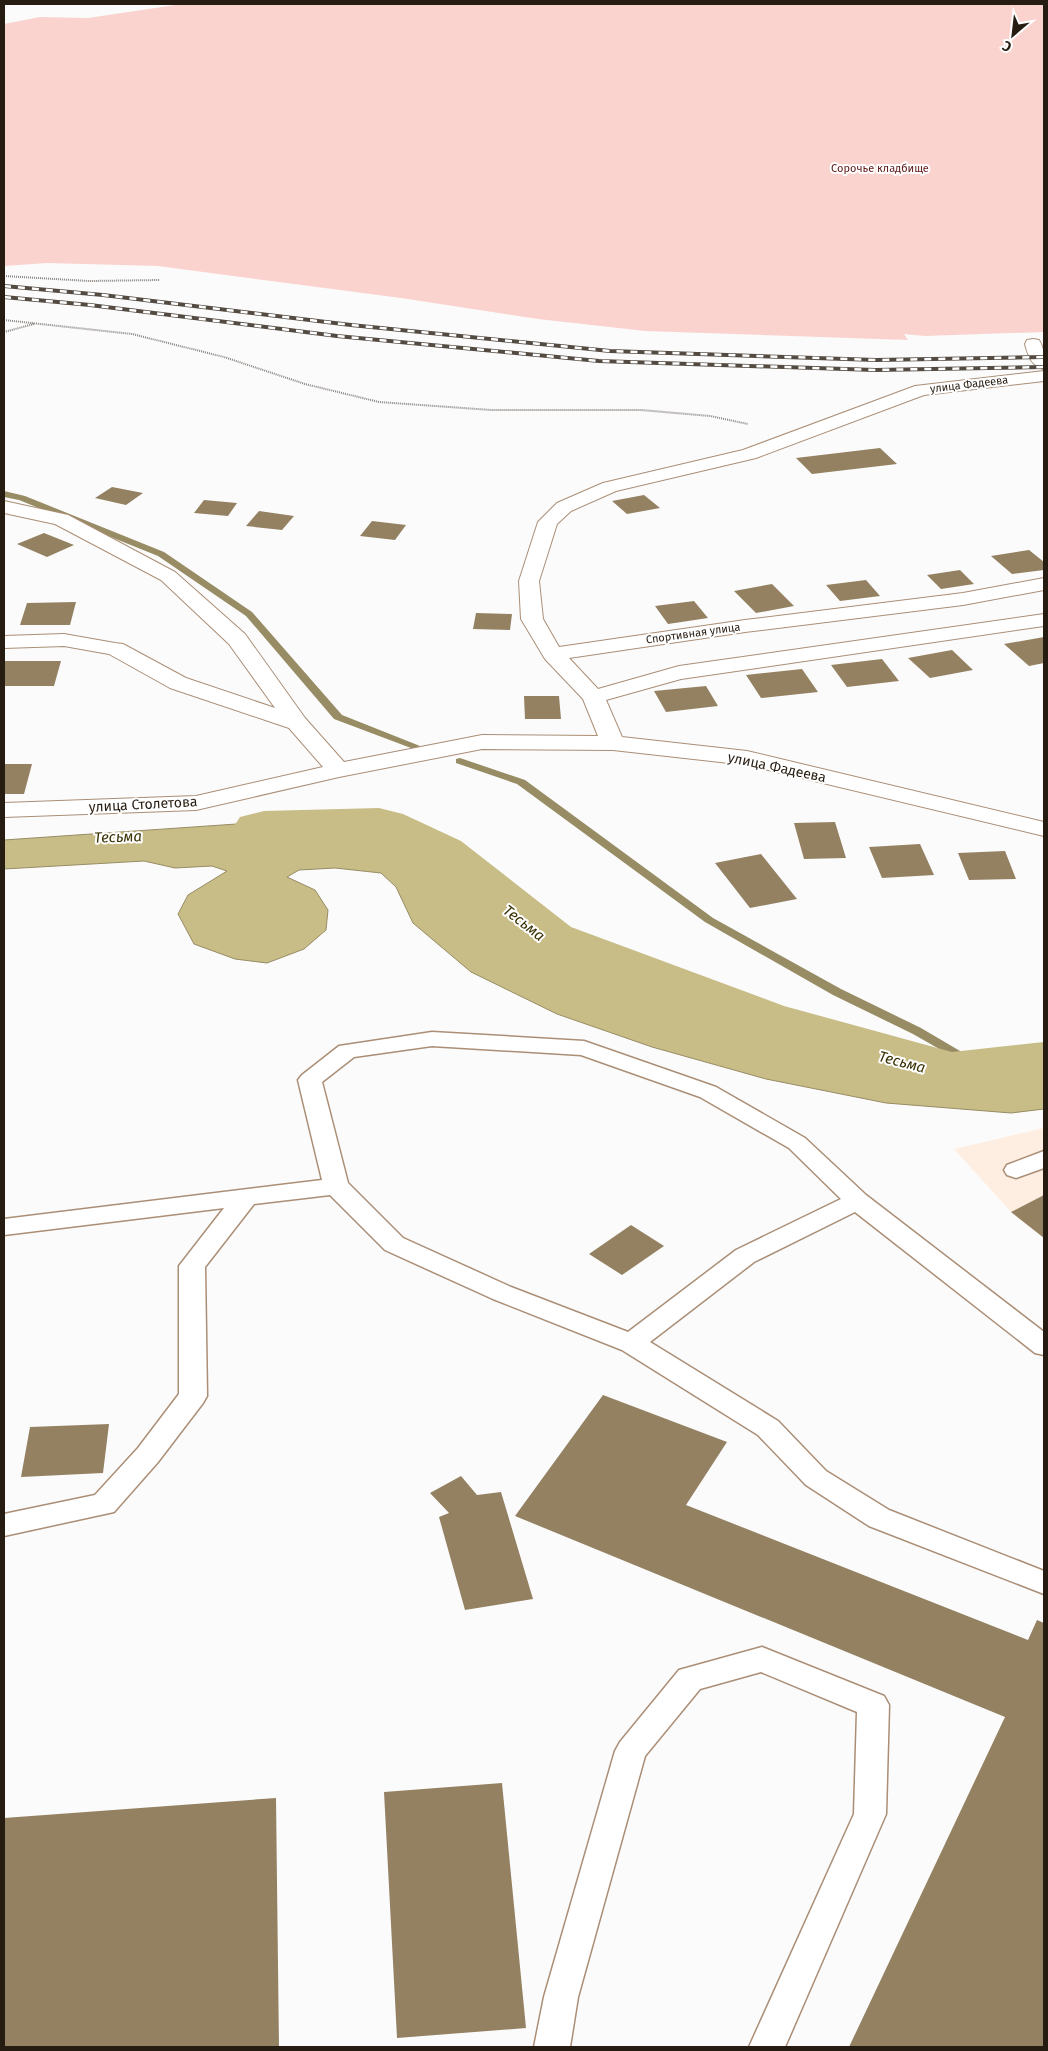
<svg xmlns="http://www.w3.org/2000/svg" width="1048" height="2051" viewBox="0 0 1048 2051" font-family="'Fira Sans',sans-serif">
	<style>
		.built { fill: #feeee2 }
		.green { fill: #fad3cf }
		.water { fill: #c8bc87; stroke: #988c64 }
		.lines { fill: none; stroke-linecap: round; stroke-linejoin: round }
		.stream { fill: #988c64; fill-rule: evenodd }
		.river { fill: #c8bc87; fill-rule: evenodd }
		.building { fill: #948162 }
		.lane-casing { stroke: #ab8e76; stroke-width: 3 }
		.street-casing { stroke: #ab8e76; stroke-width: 2 }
		.path { stroke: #8b8580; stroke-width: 2; stroke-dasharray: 1 1; stroke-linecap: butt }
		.lane { fill: #fff; fill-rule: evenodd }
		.street { fill: #fff; fill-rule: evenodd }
		.rail-casing { stroke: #534a42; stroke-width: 4 }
		.rail { stroke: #fff; stroke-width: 2.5; stroke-dasharray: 7; stroke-linecap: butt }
		.labels { text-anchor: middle; stroke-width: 4; stroke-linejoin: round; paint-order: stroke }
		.far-park-label { font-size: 11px; fill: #611a1a; stroke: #fff }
		.far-street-label { font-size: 11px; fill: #271c12; stroke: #fff }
		.street-label { font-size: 14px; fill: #271c12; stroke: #fff }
		.water-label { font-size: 15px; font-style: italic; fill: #393003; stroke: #fff }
	</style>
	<rect width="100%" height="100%" fill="#fbfbfb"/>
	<!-- built -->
	<path class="built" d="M1044,1128V1238L1011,1212L954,1149Z"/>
	<!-- green -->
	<path class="green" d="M182,4H1044V332L925,336L904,334L908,340L645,331L538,319L401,298L158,266L47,263L4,266V24L40,17L88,18Z"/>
	<!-- water -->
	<path class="water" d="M309,819L358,825L418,850L465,906L530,952L753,1035L873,1058L1044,1076V1109L1011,1113L886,1103L766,1079L652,1047L557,1014L471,972L413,923L396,887L381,873L335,868L299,870L287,877L315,890L328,910L326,930L304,949L267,963L235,959L194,944L178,914L188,895L227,871L212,866L175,868L144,861L4,869V840Z"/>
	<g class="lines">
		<!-- stream -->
		<path class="stream" d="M4,491L25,496L164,552L252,612L342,715L420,746L415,749L411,748L334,719L246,616L158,556L19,500L4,497Z
			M460,758L525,780L713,918L841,989L921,1028L994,1071L993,1074H983L913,1034L833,995L705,922L517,784L456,763V759Z"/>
		<!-- river -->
		<path class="river" d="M379,808L403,814L461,841L571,927L784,1006L952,1052L1044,1042V1088L950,1098L732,1038L521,957L413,869L368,848L264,851L240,845L231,831L240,817L264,811Z"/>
	</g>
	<!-- building -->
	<path class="building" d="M880,448L897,464L812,474L796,458Z
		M112,487L143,493L126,505L95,498Z
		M644,495L660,508L627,514L612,501Z
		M204,500L237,503L228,516L194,513Z
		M259,511L294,516L282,530L246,526Z
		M372,521L406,525L395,540L360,536Z
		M44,533L74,545L47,557L17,544Z
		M1029,550L1044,562V570L1012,574L991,556Z
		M960,570L974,584L941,589L927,575Z
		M866,580L880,596L840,601L826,585Z
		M772,584L794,606L756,613L734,591Z
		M694,601L708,618L668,624L655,606Z
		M76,602L70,625H20L27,603Z
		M476,613L512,614L510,630L473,629Z
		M1044,637V663L1029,666L1004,644Z
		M952,650L973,670L930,678L908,658Z
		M882,659L899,681L847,687L831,665Z
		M4,661H61L54,686H4Z
		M802,669L818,692L761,698L746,675Z
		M706,686L718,706L666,712L654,691Z
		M524,696H559L561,719H525Z
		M4,764H32L24,794H4Z
		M835,822L846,858L804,859L794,823Z
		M920,844L934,875L882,878L869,847Z
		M1005,851L1016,879L969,880L958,853Z
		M761,854L797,899L750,908L715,863Z
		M1044,1195V1238L1011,1212Z
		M631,1225L664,1246L622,1275L589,1254Z
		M603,1395L727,1442L686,1505L1028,1640L1037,1620L1044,1623V2047H849L1005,1717L515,1516Z
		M109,1424L103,1473L21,1477L30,1427Z
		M461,1476L477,1495L501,1492L533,1599L465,1610L439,1517L449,1513L430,1493Z
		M502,1783L526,2028L397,2038L384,1792Z
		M276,1798L279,2047H4V1818Z"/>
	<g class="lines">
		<defs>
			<path id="lane" d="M432,1032L584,1041L716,1087L805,1138L866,1195L1044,1332V1355L1035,1353L855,1212L754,1262L650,1342L778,1421L826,1471L889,1510L1044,1571V1594L869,1526L806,1485L758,1435L622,1350L493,1299L385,1250L330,1195L254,1204L205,1267L207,1396L203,1403L158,1462L114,1512L4,1536V1514L95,1495L138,1448L179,1394V1266L224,1208L4,1235V1219L322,1180L298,1080L302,1075L339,1046ZM432,1046L581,1055L700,1097L789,1148L841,1199L736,1250L628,1332L511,1287L403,1238L348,1183L322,1082L354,1057Z
				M1044,1151V1168L1016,1178L1007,1175L1004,1170L1007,1165Z
				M762,1647L884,1696L889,1705L886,1814L785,2047H749L854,1814L857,1712L761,1672L700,1689L645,1756L578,1997L570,2047H534L544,1997L615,1751L620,1742L679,1670Z"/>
			<path id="street" d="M1033,339L1039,340C1045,349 1044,359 1044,369C1031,366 1028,355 1025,344L1027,340Z
				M1044,371V381L924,395L756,458L616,491L571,511L557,524L539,581L543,619L559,647L745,620L963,593L1044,578V590L963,605L745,632L569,658L598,689L679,666L1044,614V626L681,679L606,700L622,737L747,751L1044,822V836L747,765L613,750L482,749L339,777L196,810L4,817V803L196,796L323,767L289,728L170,688L109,654L64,646L4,648V636L64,634L115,643L123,644L186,678L275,708L229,644L161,580L55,524L4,513V501L68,515L175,572L245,634L305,718L344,762L482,735L598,736L583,699L545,659L521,619L519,581L538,522L557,503L603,483L743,450L915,386Z"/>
		</defs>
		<!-- lane casing -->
		<use href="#lane" class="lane-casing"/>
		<!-- street casing -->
		<use href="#street" class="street-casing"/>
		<!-- path -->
		<path class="path" d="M4,276L89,281L160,280
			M4,320L132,334L224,357L305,384L379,402L491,410H641L710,416L748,424
			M4,332L34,324"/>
		<!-- lane -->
		<use href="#lane" class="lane"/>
		<!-- street -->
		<use href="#street" class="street"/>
		<defs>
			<path id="rail" d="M4,286L103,295L351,325L610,351L876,360L1044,357
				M4,297L90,305L337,336L599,361L875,370L1044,367"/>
		</defs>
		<!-- rail casing -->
		<use href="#rail" class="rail-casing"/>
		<!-- rail -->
		<use href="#rail" class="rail"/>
	</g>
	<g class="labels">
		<!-- far-park labels -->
		<g class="far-park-label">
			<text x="880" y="172">Сорочье кладбище</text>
		</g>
		<!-- far-street labels -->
		<g class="far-street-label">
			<text transform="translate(969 384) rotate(-7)" y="4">улица Фадеева</text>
			<text transform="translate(693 633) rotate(-8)" y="4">Спортивная улица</text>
		</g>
		<!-- street labels -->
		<g class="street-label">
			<text transform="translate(777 767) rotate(12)" y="5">улица Фадеева</text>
			<text transform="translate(143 804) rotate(-3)" y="5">улица Столетова</text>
		</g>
		<!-- water labels -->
		<g class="water-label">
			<text transform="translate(118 837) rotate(-2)" y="5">Тесьма</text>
			<text transform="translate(524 923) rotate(38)" y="5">Тесьма</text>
			<text transform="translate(902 1062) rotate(15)" y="5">Тесьма</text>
		</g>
	</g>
	<!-- border -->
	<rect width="1048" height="2051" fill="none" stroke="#271c12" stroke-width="10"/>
	<!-- north arrow -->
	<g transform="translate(1013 35) rotate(208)" stroke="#ffffff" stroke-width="4" paint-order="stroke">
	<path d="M0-4L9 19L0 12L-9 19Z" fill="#271c12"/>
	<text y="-8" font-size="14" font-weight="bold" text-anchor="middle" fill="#271c12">С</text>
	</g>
</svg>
